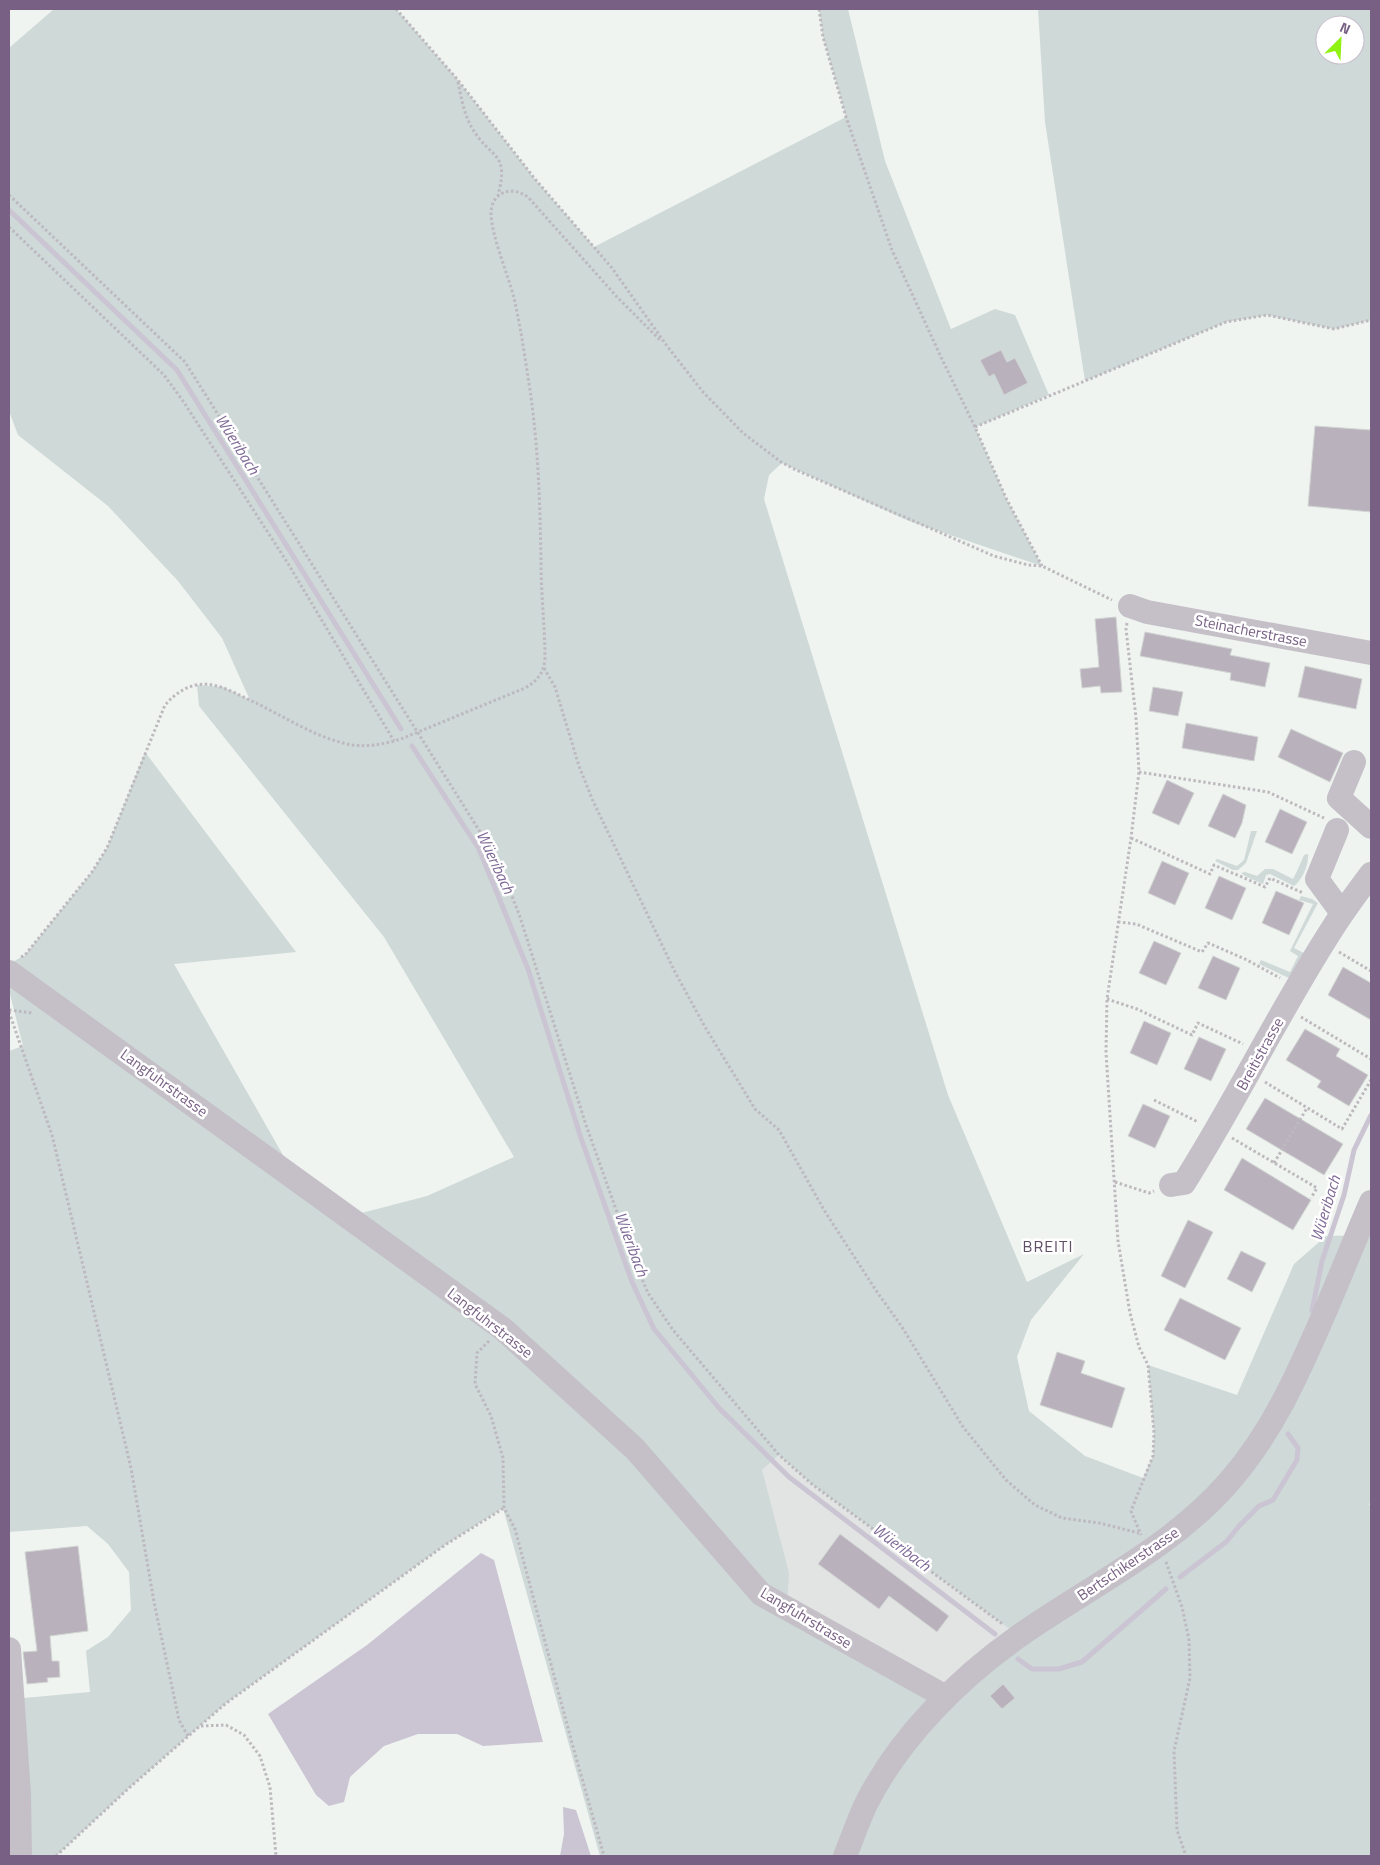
<svg xmlns="http://www.w3.org/2000/svg" width="1380" height="1865" viewBox="0 0 1380 1865" font-family="'Titillium Web',sans-serif">
	<style>
		.built { fill: #e2e4e3 }
		.green { fill: #ced9d8; fill-rule: evenodd }
		.water { fill: #cbc5d3 }
		.lines { fill: none; stroke-linecap: round; stroke-linejoin: round }
		.stream { stroke: #cbc5d3; stroke-width: 5 }
		.building { fill: #b9b2bd; stroke: #d2d5d3 }
		.path { stroke: #bdb9be; stroke-width: 3; stroke-dasharray: 2.5 2.5; stroke-linecap: butt }
		.minor { stroke: #c5c0c8; stroke-width: 24 }
		.labels { text-anchor: middle; stroke-width: 5; stroke-linejoin: round; paint-order: stroke }
		.street-label { font-size: 15px; fill: #776083; stroke: #fff }
		.water-label { font-size: 16px; font-style: italic; fill: #7e6996; stroke: #fff }
		.neighbourhood-label { font-size: 16px; letter-spacing: 1px; fill: #5f4f67; stroke: #fff }
	</style>
	<rect width="100%" height="100%" fill="#eff4f0"/>
	<!-- built -->
	<path class="built" d="M779,1455L813,1485L1019,1636L946,1697L787,1608L762,1470Z"/>
	<!-- green -->
	<path class="green" d="M54,9H396L457,79L535,179L594,247L846,117L823,37L819,9H848L885,161L951,329L995,309L1015,315L1049,395L975,427L1006,498L1042,566L909,521L782,463L769,475L764,499L948,1095L1027,1282L1084,1254L1031,1320L1017,1357L1029,1411L1085,1456L1143,1478L1153,1456L1154,1433L1148,1365L1237,1395L1294,1264L1326,1236L1371,1235V1500L1369,1505L1371,1506V1856H600L503,1508L445,1545L225,1704L129,1788L56,1856H9L13,1699L90,1692L86,1651L108,1637L131,1610L129,1572L108,1544L87,1526L9,1532V1051L23,1046L9,990V964L25,955L92,872L107,848L145,752L296,952L174,964L296,1178L350,1216L427,1196L514,1157L384,937L199,706L197,685L223,687L250,700L222,638L178,581L108,506L18,435L9,411V48ZM779,1455L813,1485L1019,1636L946,1697L787,1609L789,1573L762,1470Z
		M1038,9H1371V320L1334,329L1267,315L1226,322L1085,381L1045,122ZM1325,25H1355V55H1325Z
		M1251,831H1257L1246,863L1238,870H1233L1215,861L1217,859L1237,866L1244,860Z
		M1308,854C1309,865 1302,880 1294,886L1270,874L1266,875L1263,884L1245,876L1241,873L1245,872L1257,876L1265,869H1273L1293,879C1295,876 1303,858 1304,855Z
		M1301,896L1312,899L1318,903L1294,948L1306,954L1291,979L1259,964L1261,960L1290,972L1298,956L1290,951L1313,904L1299,900Z"/>
	<!-- water -->
	<path class="water" d="M481,1553L494,1560L543,1742L483,1746L457,1734H418L384,1746L350,1777L344,1802L329,1806L316,1795L268,1714L367,1645Z
		M563,1807L576,1810L591,1856H560L564,1834Z"/>
	<g class="lines">
		<!-- stream -->
		<path class="stream" d="M9,210L177,370L401,729
			M412,746L479,849L528,969L581,1138L632,1282L654,1329L719,1408L789,1477L995,1634
			M1312,1311L1322,1261L1344,1195L1354,1150L1371,1115
			M1180,1577L1226,1542L1240,1525L1259,1506L1273,1500L1297,1460L1298,1448L1288,1434
			M1018,1659L1032,1669H1059L1082,1662L1166,1589"/>
	</g>
	<!-- building -->
	<path class="building" d="M1001,350L1007,362L1015,358L1028,383L1004,395L994,374L989,377L980,360Z
		M1315,426L1371,430V512L1308,506Z
		M1116,617L1122,692L1101,693L1100,686L1082,688L1080,669L1099,667L1095,619Z
		M1145,632L1232,649L1230,655L1270,663L1265,687L1230,680L1231,673L1140,656Z
		M1305,666L1362,679L1356,709L1298,697Z
		M1153,687L1183,692L1178,716L1149,711Z
		M1186,723L1258,737L1254,761L1182,748Z
		M1291,729L1343,753L1330,782L1278,757Z
		M1167,780L1194,793L1179,825L1152,813Z
		M1223,794L1246,805L1242,823L1235,838L1208,826Z
		M1280,809L1307,822L1292,854L1265,842Z
		M1162,861L1189,873L1175,905L1148,893Z
		M1219,876L1246,888L1232,920L1205,908Z
		M1276,891L1304,903L1289,935L1262,923Z
		M1154,941L1181,953L1166,985L1139,973Z
		M1213,956L1240,968L1226,1000L1198,988Z
		M1343,967L1371,983V1020L1328,995Z
		M1144,1021L1171,1033L1157,1065L1130,1053Z
		M1305,1029L1340,1049L1336,1056L1368,1075L1349,1106L1317,1087L1321,1081L1286,1060Z
		M1199,1037L1226,1049L1211,1081L1184,1069Z
		M1265,1098L1343,1144L1324,1175L1246,1129Z
		M1143,1104L1170,1116L1155,1148L1128,1136Z
		M1242,1158L1311,1200L1293,1230L1224,1190Z
		M1188,1220L1213,1232L1185,1288L1161,1276Z
		M1241,1251L1266,1263L1252,1292L1227,1279Z
		M1180,1298L1241,1328L1225,1360L1164,1330Z
		M1057,1352L1085,1361L1081,1373L1125,1388L1112,1428L1040,1405Z
		M840,1534L949,1616L937,1632L889,1596L879,1609L818,1564Z
		M78,1546L88,1631L50,1636L52,1661H59L60,1677L47,1678L48,1682L27,1684L23,1652L37,1651L25,1552Z
		M1003,1684L1015,1698L1002,1709L990,1696Z"/>
	<g class="lines">
		<!-- path -->
		<path class="path" d="M396,9L457,79L535,179L612,268L667,346L703,392L743,433L781,462L796,470L994,556L1028,565L1042,566L1112,600
			M819,9L823,37L846,117L892,250L940,355L975,427L1006,498L1042,566
			M458,82C461,97 464,114 472,128C490,159 510,151 498,195
			M9,195L185,362L499,862L520,917L586,1125L634,1260L648,1293L673,1330L779,1455L813,1485L1004,1625
			M9,227L164,375L183,401L287,562L394,741
			M975,427L1226,322L1267,315L1334,329L1371,320
			M1127,623L1126,629L1136,718L1139,772L1131,838L1107,999L1106,1052L1118,1241L1130,1313L1139,1347L1148,1365L1154,1433L1153,1456L1131,1511L1141,1535
			M544,668L555,687L579,766L593,801L675,972L705,1027L755,1109L779,1130L824,1210L877,1292L902,1327L963,1427L1006,1480L1035,1505L1062,1518L1099,1523L1139,1533
			M1139,772L1268,792L1324,818
			M1131,838L1210,874L1214,865L1265,887L1270,878L1303,893
			M1118,922L1136,924L1202,952L1208,943L1247,960L1280,978
			M1339,952L1371,971
			M21,957L25,955L92,872L107,848L165,705C174,695 183,688 196,685C217,681 236,694 254,702C285,717 318,739 352,745C369,747 385,744 401,739L525,688C537,681 543,674 545,660C545,627 541,595 541,562C540,499 538,438 528,377C524,351 520,324 514,298C508,274 492,238 491,214C491,192 511,185 528,197L617,297L661,341
			M1107,999L1137,1009L1192,1035L1198,1023L1243,1044
			M9,1010L33,1013
			M9,1012L52,1135L131,1468L154,1602L179,1720L188,1736
			M1301,1017L1371,1059
			M1265,1082L1342,1129L1371,1080
			M1154,1100L1198,1122
			M1232,1138L1317,1188L1311,1198
			M1274,1163L1307,1108
			M1115,1182L1149,1193L1154,1191
			M489,1341L477,1353L475,1384L491,1416L503,1458L504,1508L515,1529L572,1743L604,1856
			M1166,1562L1182,1607L1189,1640L1190,1678L1174,1751L1177,1830L1186,1856
			M201,1726L226,1725L244,1735L260,1756L270,1787L276,1856
			M56,1856L129,1788L225,1704L445,1545L504,1508"/>
		<!-- minor -->
		<path class="minor" d="M1130,606L1147,612L1371,653
			M1354,762L1339,798L1371,827
			M1337,830L1317,879L1342,913
			M9,972L503,1329L635,1449L761,1594L946,1697
			M1171,1185L1184,1183C1238,1098 1281,1007 1336,923C1347,906 1359,890 1371,874
			M9,1649L19,1794L20,1856
			M845,1856C852,1839 858,1821 866,1804C899,1738 959,1678 1019,1636C1090,1586 1170,1549 1228,1483C1272,1433 1298,1374 1324,1314C1340,1277 1355,1239 1371,1202"/>
	</g>
	<g class="labels">
		<!-- street labels -->
		<g class="street-label">
			<text transform="translate(1251 631) rotate(11)" y="5">Steinacherstrasse</text>
			<text transform="translate(1260 1054) rotate(-61)" y="5">Breitistrasse</text>
			<text transform="translate(164 1083) rotate(36)" y="5">Langfuhrstrasse</text>
			<text transform="translate(490 1323) rotate(38)" y="5">Langfuhrstrasse</text>
			<text transform="translate(1128 1564) rotate(-34)" y="5">Bertschikerstrasse</text>
			<text transform="translate(806 1618) rotate(31)" y="5">Langfuhrstrasse</text>
		</g>
		<!-- water labels -->
		<g class="water-label">
			<text transform="translate(238 444) rotate(58)" y="6">Wüeribach</text>
			<text transform="translate(496 862) rotate(65)" y="6">Wüeribach</text>
			<text transform="translate(1325 1208) rotate(-73)" y="6">Wüeribach</text>
			<text transform="translate(632 1244) rotate(70)" y="6">Wüeribach</text>
			<text transform="translate(902 1547) rotate(37)" y="6">Wüeribach</text>
		</g>
		<!-- neighbourhood labels -->
		<g class="neighbourhood-label">
			<text x="1048" y="1252">BREITI</text>
		</g>
	</g>
	<!-- border -->
	<rect width="1380" height="1865" fill="none" stroke="#776083" stroke-width="20"/>
	<!-- north arrow -->
	<g transform="translate(1340 40) rotate(24)"><circle r="24" fill="#ffffff" stroke="#c9bfcd"/>
	<path d="M0-4L9 19L0 12L-9 19Z" fill="#8ff211"/>
	<text y="-8" font-size="14" font-weight="bold" text-anchor="middle" fill="#776083">N</text>
	</g>
</svg>
